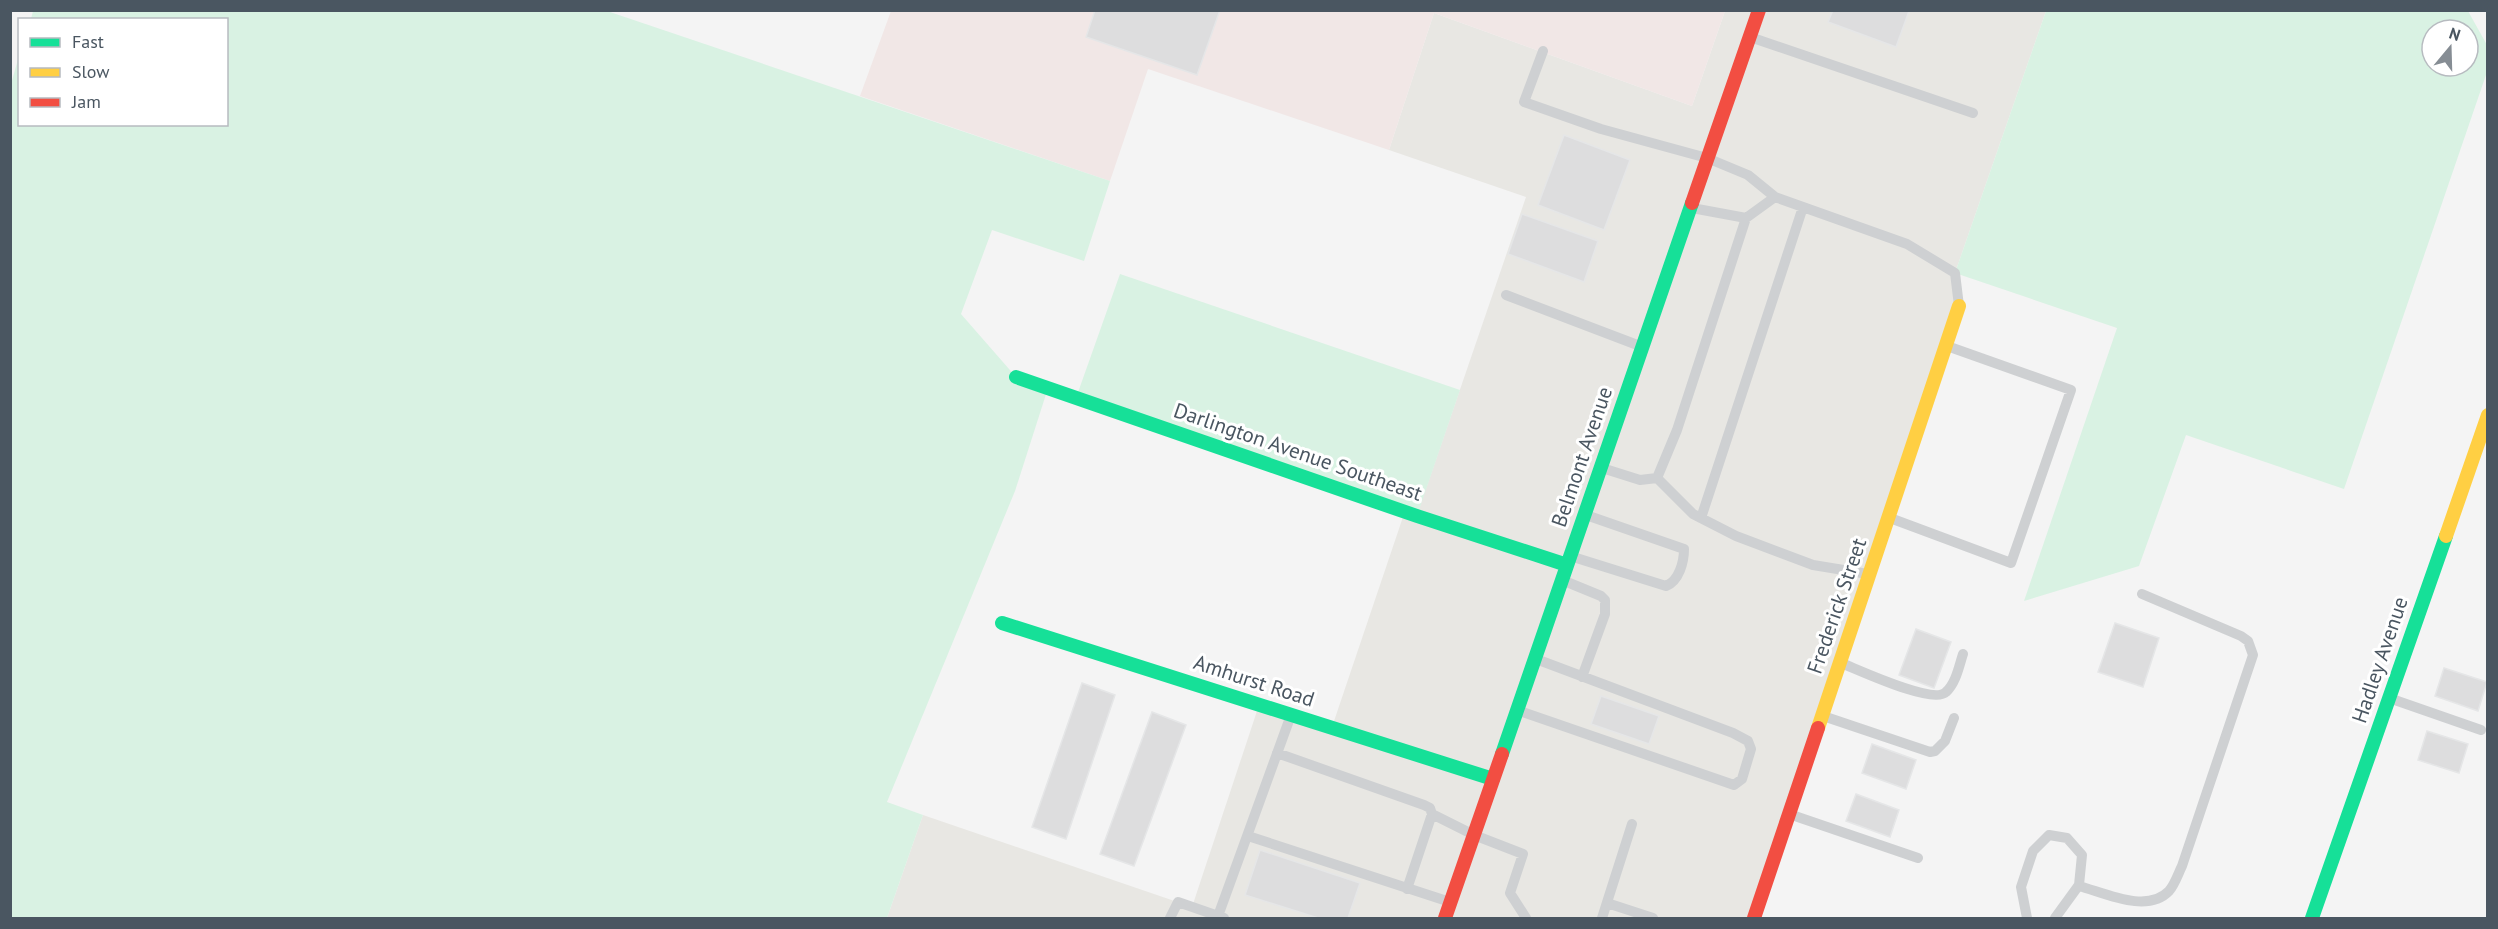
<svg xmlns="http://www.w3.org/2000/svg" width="2498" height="929" viewBox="0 0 2498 929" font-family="'PT Sans',sans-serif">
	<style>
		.commercial { fill: #e8e7e3 }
		.medical { fill: #f1e7e6 }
		.green { fill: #d9f2e3; fill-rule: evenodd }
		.building { fill: #ddddde; stroke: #e5e6e7; stroke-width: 1.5 }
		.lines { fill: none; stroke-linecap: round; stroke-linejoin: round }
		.lane { stroke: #ced0d2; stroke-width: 10 }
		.fast { stroke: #16e098; stroke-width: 14 }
		.slow { stroke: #ffcf43; stroke-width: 14 }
		.jam { stroke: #f24e42; stroke-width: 14 }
		.labels { text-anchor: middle; stroke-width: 6; stroke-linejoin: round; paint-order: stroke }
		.street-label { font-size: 21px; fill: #4a5661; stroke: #fff }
	</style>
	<rect width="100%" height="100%" fill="#f4f4f4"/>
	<!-- commercial -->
	<path class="commercial" d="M1725,11H2046L1955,273L1959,306L1754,918H887L923,815L1192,907L1259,705L1332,727L1405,511L1417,515L1526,197L1389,150L1434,13L1692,106Z"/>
	<!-- medical -->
	<path class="medical" d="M891,11H1725L1692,106L1434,13L1389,150L1148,69L1110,181L860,96Z"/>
	<!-- green -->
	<path class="green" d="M33,11H607L1110,181L1084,261L992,230L961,314L1016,377L1048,388L1015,491L887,802L923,815L887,918H11V84L19,56L20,124H226V20L31,19Z
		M2046,11H2468L2487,45V72L2344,489L2186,435L2139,566L2024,601L2117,328L1955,273ZM2432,30H2468V66H2432Z
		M1120,274L1460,390L1417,516L1076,398Z"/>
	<!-- building -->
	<path class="building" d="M1095,10H1220L1197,75L1086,37Z
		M1833,10H1908L1909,11L1896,47L1828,22Z
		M1564,135L1630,160L1604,230L1538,205Z
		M1522,214L1598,241L1584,282L1508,254Z
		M2115,623L2159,638L2143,687L2098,672Z
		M1916,629L1951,642L1934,688L1899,675Z
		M2444,668L2487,682L2478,711L2435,696Z
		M1082,683L1115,695L1066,839L1032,827Z
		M1601,696L1659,716L1649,744L1591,724Z
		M1152,712L1186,725L1134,866L1100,854Z
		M2427,731L2468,744L2459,773L2418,760Z
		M1872,744L1916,760L1906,789L1862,773Z
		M1856,794L1899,810L1890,837L1846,821Z
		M1260,850L1360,883L1348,918H1318L1245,895Z"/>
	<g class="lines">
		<!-- lane -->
		<path class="lane" d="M1750,37L1973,113
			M1543,51L1524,102L1601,129L1707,158L1748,175L1775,197L1907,244L1955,273L1959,306
			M1692,208L1746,218L1775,197
			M1506,295L1640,346
			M1602,468L1640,480L1657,478L1677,430L1746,218
			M1657,478L1693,514L1736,536L1813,565L1868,574
			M1701,518L1803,207
			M1890,518L2011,563L2071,390L1947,346
			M1570,556L1666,586C1679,581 1684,562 1684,549L1586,515
			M1562,580L1601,596L1605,600V614L1582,677
			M1841,663C1859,670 1933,705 1946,692C1956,683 1959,666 1963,654
			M2389,698L2481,730
			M1517,710L1734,785L1742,779L1751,749L1748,741L1733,733L1536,659
			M1823,716L1930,752L1935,751L1945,741L1954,718
			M1277,753L1424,805L1430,808L1432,814
			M1789,814L1918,858
			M1248,836L1450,902
			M2079,886C2105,893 2147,914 2169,891C2175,884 2178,874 2182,866L2253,655L2248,641L2241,636L2142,594
			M1407,889L1432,814L1474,835L1523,854L1510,893L1526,918
			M1607,903L1653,918
			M1218,916L1291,715
			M1170,918L1178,902L1224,918
			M1602,918L1632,824
			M2027,918L2021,887L2033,851L2049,835L2067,838L2082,855L2079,885L2055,918"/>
		<!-- fast -->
		<path class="fast" d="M1016,377L1417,516L1567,565
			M1002,623L1493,779
			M1502,754L1692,203
			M2312,918L2446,536"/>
		<!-- slow -->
		<path class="slow" d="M2446,536L2488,415
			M1818,728L1959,306"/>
		<!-- jam -->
		<path class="jam" d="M1692,203L1759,10
			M1445,918L1502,754
			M1754,918L1818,728"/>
	</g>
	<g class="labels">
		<!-- street labels -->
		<g class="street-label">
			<text transform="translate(1298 452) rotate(19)" y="7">Darlington Avenue Southeast</text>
			<text transform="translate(1582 457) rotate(-71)" y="7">Belmont Avenue</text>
			<text transform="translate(1837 606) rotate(-71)" y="7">Frederick Street</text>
			<text transform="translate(2380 660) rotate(-71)" y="7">Hadley Avenue</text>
			<text transform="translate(1254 681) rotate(18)" y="7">Amhurst Road</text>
		</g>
	</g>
	<!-- border -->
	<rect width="2498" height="929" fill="none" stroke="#4a5661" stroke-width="24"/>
	<!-- legend -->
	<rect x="18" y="18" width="210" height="108" fill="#ffffff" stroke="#b7bbc0" stroke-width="1.5"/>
	<rect x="30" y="38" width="30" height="9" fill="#16e098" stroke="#b7bbc0" stroke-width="1.5"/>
	<text x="72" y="48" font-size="18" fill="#4a5661">Fast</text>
	<rect x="30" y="68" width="30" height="9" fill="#ffcf43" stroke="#b7bbc0" stroke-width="1.5"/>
	<text x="72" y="78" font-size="18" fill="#4a5661">Slow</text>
	<rect x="30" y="98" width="30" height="9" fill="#f24e42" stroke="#b7bbc0" stroke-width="1.5"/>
	<text x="72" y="108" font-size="18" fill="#4a5661">Jam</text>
	<!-- north arrow -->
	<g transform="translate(2450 48) rotate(19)"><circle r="28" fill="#ffffff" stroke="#b7bbc0" stroke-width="1.5"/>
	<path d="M0-4.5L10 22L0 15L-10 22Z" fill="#868d94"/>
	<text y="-9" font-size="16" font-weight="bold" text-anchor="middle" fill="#4a5661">N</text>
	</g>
</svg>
